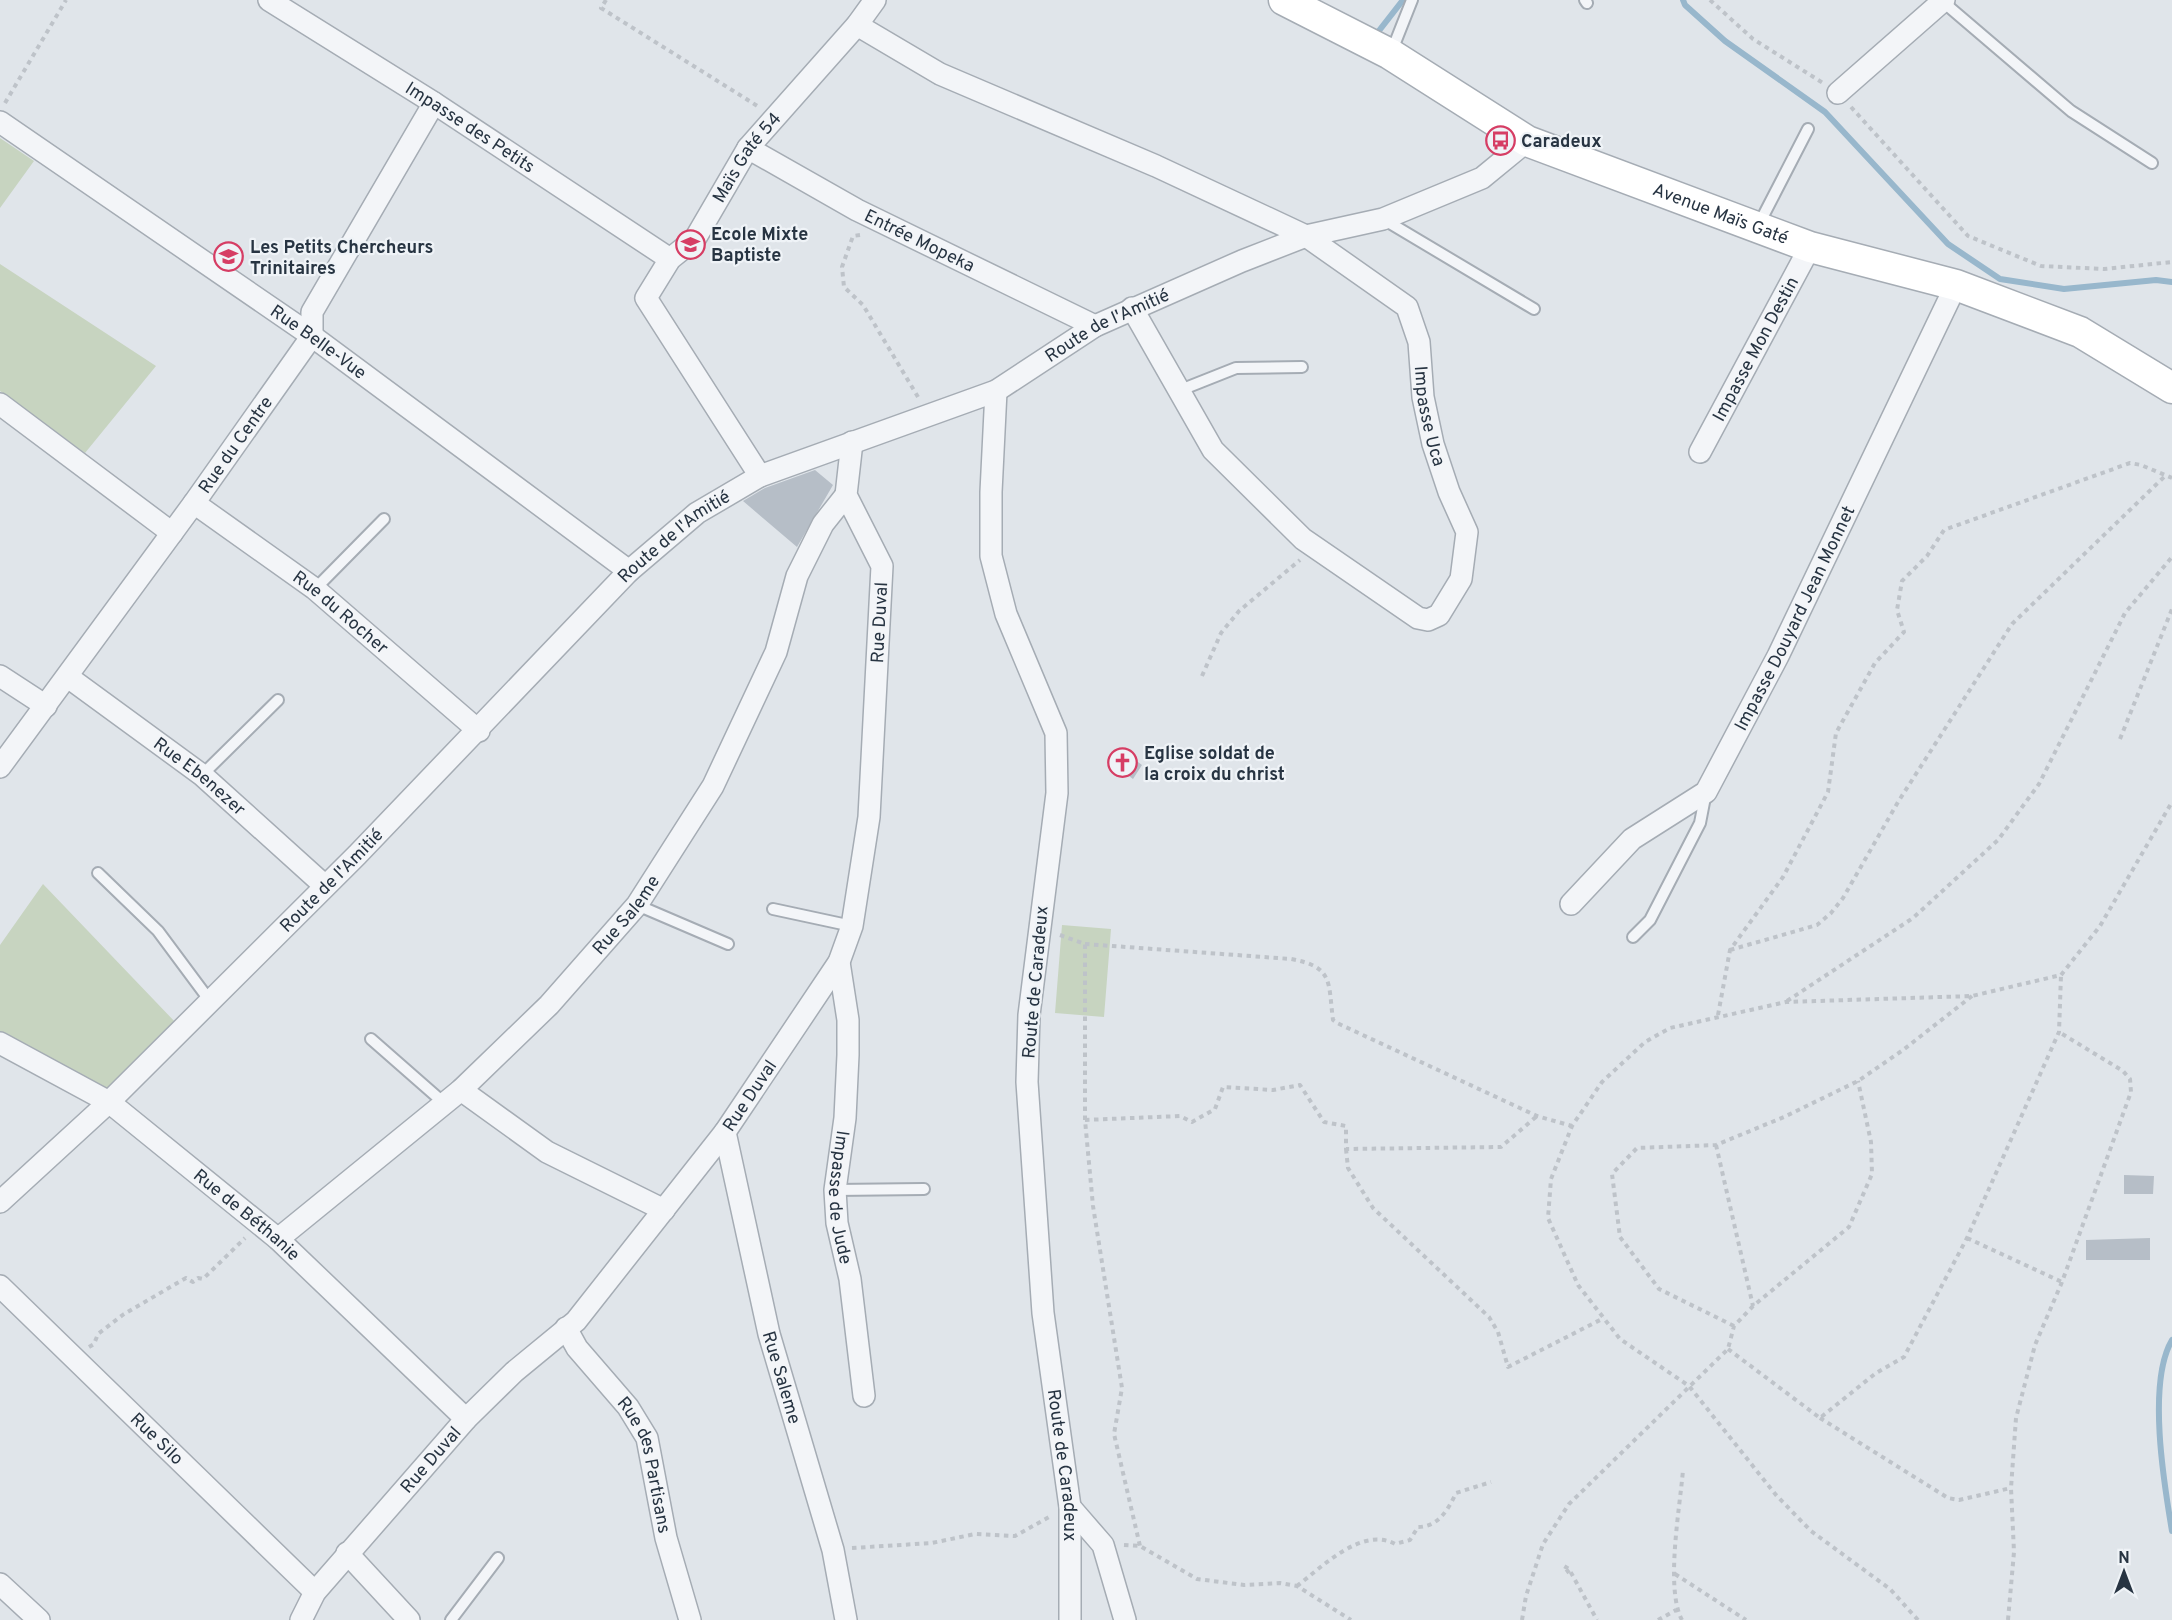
<svg xmlns="http://www.w3.org/2000/svg" width="2172" height="1620" viewBox="0 0 2172 1620" font-family="Overpass,sans-serif">
	<style>
		.green { fill: #c7d4c0 }
		.lines { fill: none; stroke-linecap: round; stroke-linejoin: round }
		.stream { stroke: #98b7cc; stroke-width: 6 }
		.building { fill: #b6bec7 }
		.lane-casing { stroke: #a5acb4; stroke-width: 14 }
		.street-casing { stroke: #a5acb4; stroke-width: 24 }
		.secondary-casing { stroke: #a5acb4; stroke-width: 33 }
		.path { stroke: #bec3c9; stroke-width: 4; stroke-dasharray: 4.5 4.5; stroke-linecap: butt }
		.lane { stroke: #f3f5f8; stroke-width: 10 }
		.street { stroke: #f3f5f8; stroke-width: 21 }
		.secondary { stroke: #fff; stroke-width: 30 }
		.labels { text-anchor: middle; stroke-width: 4.5; stroke-linejoin: round; paint-order: stroke }
		.street-label { font-size: 18px; fill: #273442; stroke: #eff3f7 }
		.poi-label { font-size: 18px; font-weight: bold; fill: #273442; stroke: #eff3f7; text-anchor: start }
	</style>
	<rect width="100%" height="100%" fill="#e0e5ea"/>
	<!-- green -->
	<path class="green" d="M0,138L34,161L0,208Z
		M0,264L156,366L85,453L0,391Z
		M43,884L177,1024L102,1093L0,1032V945Z
		M1062,925L1111,929L1104,1017L1055,1013Z"/>
	<g class="lines">
		<!-- stream -->
		<path class="stream" d="M1683,0L1685,5L1725,41L1825,112L1948,244L2000,279L2064,289L2156,280L2172,282
			M1371,32H1378L1403,0
			M2172,1340C2147,1382 2164,1484 2172,1531"/>
	</g>
	<!-- building -->
	<path class="building" d="M815,470L833,485L797,547L743,501L765,488Z
		M1119,748L1142,765L1133,779L1110,762Z
		M2124,1175L2154,1176L2153,1194H2124Z
		M2150,1238V1260H2086V1240Z"/>
	<g class="lines">
		<defs>
			<path id="lane" d="M1585,0L1587,3
				M1942,1L2071,111L2152,163
				M1391,53L1412,0
				M1383,219L1534,309
				M1759,224L1808,129
				M1178,391L1236,368L1302,367
				M315,589L384,519
				M202,775L278,700
				M98,873L158,931L210,1001
				M637,905L728,944
				M773,909L852,926
				M1633,937L1650,920L1700,823L1706,792
				M371,1039L444,1103
				M835,1190L924,1189
				M451,1620L498,1558"/>
			<g id="street">
				<path id="s1" d="M269,0L434,103L670,259"/>
				<path id="s2" d="M857,25L940,74L1156,166L1306,236L1407,307L1419,342L1423,397L1433,444L1449,492L1467,532L1461,579L1439,615L1428,620L1418,618L1303,539L1213,450L1132,308"/>
				<path d="M1838,93L1944,0"/>
				<path id="s3" d="M0,122L312,336L629,571"/>
				<path id="s4" d="M748,148L857,210L1095,326"/>
				<path id="s5" d="M996,391L991,492V556L1006,614L1056,733L1057,793L1029,1015L1027,1082L1043,1313L1070,1507V1620"/>
				<path d="M0,404L172,533"/>
				<path id="s6" d="M1700,452L1810,247"/>
				<path id="s7" d="M760,476L646,298L670,259L695,239L748,148L857,25L875,0"/>
				<path id="s8" d="M194,503L315,589L479,731"/>
				<path d="M0,676L46,706"/>
				<path id="s9" d="M68,677L202,775L325,886"/>
				<path id="s10" d="M0,767L194,503L312,336V312L434,103"/>
				<path id="s11" d="M1571,904L1632,839L1706,792L1778,656L1956,285"/>
				<path id="s12" d="M839,962L848,1020V1055L845,1118L835,1190L837,1223L850,1279L864,1396"/>
				<path id="s13" d="M0,1043L109,1102L278,1239L466,1419"/>
				<path d="M461,1090L547,1152L664,1210"/>
				<path id="s14" d="M725,1132L769,1334L833,1550L846,1620"/>
				<path id="s15" d="M0,1202L109,1102L357,855L629,571L697,513L760,476L996,391L1095,326L1242,261L1306,236L1383,219L1482,178L1527,141"/>
				<path id="s16" d="M278,1239L461,1090L549,1005L637,905L713,786L776,652L797,576L823,524L846,495"/>
				<path id="s17" d="M0,1286L315,1592"/>
				<path id="s18" d="M566,1328L577,1348L628,1407L647,1438L666,1538L690,1620"/>
				<path d="M1070,1507L1103,1545L1125,1620"/>
				<path d="M347,1553L409,1620"/>
				<path d="M0,1584L39,1620"/>
				<path id="s19" d="M301,1620L315,1592L466,1419L514,1372L576,1321L725,1132L839,962L852,926L869,817L882,566L846,495L852,442"/>
			</g>
			<g id="secondary">
				<path id="s20" d="M1284,0L1390,54L1527,141L1810,247L1956,285L2080,332L2172,388"/>
			</g>
		</defs>
		<!-- lane casing -->
		<use href="#lane" class="lane-casing"/>
		<!-- street casing -->
		<use href="#street" class="street-casing"/>
		<!-- secondary casing -->
		<use href="#secondary" class="secondary-casing"/>
		<!-- path -->
		<path class="path" d="M606,0L601,8L759,107
			M1710,0L1753,39L1823,83
			M5,103L66,0
			M1851,107L1968,236L2041,266L2104,269L2172,262
			M860,235L853,236L842,267L844,287L863,305L918,397
			M1202,676L1221,633L1239,611L1300,560
			M2120,739L2172,609
			M1060,935L1085,944V1120L1093,1206L1122,1388L1114,1434L1140,1546
			M1085,944L1291,959C1334,967 1328,982 1333,1020L1337,1023L1537,1116L1572,1126
			M1730,950L1817,925L1831,913L1843,898L1898,802L2012,624L2166,475
			M1787,1001L1913,918L1998,840L2039,784L2125,613L2172,557
			M1718,1015L1730,950L1783,877L1828,792L1836,733L1875,663L1904,632L1897,610L1902,581L1927,556L1944,530L2130,463L2141,465L2172,478
			M1085,1120L1180,1116L1192,1122L1215,1109L1223,1087L1273,1090L1300,1085L1324,1122L1346,1126V1149L1501,1147L1537,1116
			M1716,1145L1753,1306
			M1346,1149L1348,1168L1373,1208L1489,1317L1498,1332L1508,1367L1604,1318
			M1967,1238L2062,1282
			M1734,1326L1659,1289L1620,1237L1612,1174L1637,1148L1716,1145L1784,1117L1858,1081L1903,1050L1972,996
			M89,1347L94,1344L98,1334L124,1314L186,1278L193,1282L198,1278L203,1279L245,1238
			M1728,1349L1820,1418L1876,1373L1904,1357L1967,1238L2059,1032L2061,975
			M1820,1418L1948,1498L1959,1500L2011,1488
			M1124,1545L1140,1546L1197,1579L1244,1585L1280,1583L1297,1586L1351,1620
			M852,1548L932,1543L975,1534L1015,1536L1051,1516
			M1569,1573L1564,1566L1569,1569L1597,1620
			M1675,1574L1746,1620
			M1297,1586C1322,1567 1362,1526 1395,1544L1410,1540L1418,1527C1438,1527 1448,1510 1456,1493L1491,1482
			M1522,1620L1526,1596L1543,1544L1569,1504L1728,1349L1734,1326L1753,1306L1849,1227L1872,1174L1871,1142L1858,1081
			M1658,1620L1676,1610
			M1682,1620C1665,1589 1680,1507 1683,1470
			M1918,1620L1890,1589L1811,1531L1776,1495L1689,1386L1620,1339L1578,1285L1548,1218L1551,1179L1572,1126L1602,1082L1645,1042L1670,1028L1786,1002L1972,996L2061,975L2100,926L2172,802
			M2008,1620L2014,1552L2011,1488L2016,1418L2035,1345L2062,1282L2131,1092L2130,1079L2123,1071L2059,1032"/>
		<!-- lane -->
		<use href="#lane" class="lane"/>
		<!-- street -->
		<use href="#street" class="street"/>
		<!-- secondary -->
		<use href="#secondary" class="secondary"/>
	</g>
	<!-- icons -->
	<defs>
		<symbol id="bus-ring" viewBox="-11 -11 22 22"><circle r="9.5" fill="#eff3f7" stroke="#d63d64" stroke-width="1.5"/><path d="M-5-6H5V4H4V6H2V4H-2V6H-4V4H-5ZM-3.5-4V0h7V-4ZM-3.5 1.2v1.5H-2V1.2ZM2 1.2v1.5H3.5V1.2Z" fill="#d63d64"/></symbol>
		<symbol id="school-ring" viewBox="-11 -11 22 22"><circle r="9.5" fill="#eff3f7" stroke="#d63d64" stroke-width="1.5"/><path d="M0-5L7-2L0 1L-7-2ZM-4 1L0 2.5L4 1V4Q0 6-4 4Z" fill="#d63d64"/></symbol>
		<symbol id="church-ring" viewBox="-11 -11 22 22"><circle r="9.5" fill="#eff3f7" stroke="#d63d64" stroke-width="1.5"/><path d="M-1.2-6h2.4v3.5h3.3v2.4h-3.3V6h-2.4V-.1h-3.3v-2.4h3.3Z" fill="#d63d64"/></symbol>
	</defs>
	<g fill-rule="evenodd">
		<use href="#bus-ring" x="1484" y="124" width="33" height="33"/>
		<use href="#school-ring" x="674" y="228" width="33" height="33"/>
		<use href="#school-ring" x="212" y="240" width="33" height="33"/>
		<use href="#church-ring" x="1106" y="746" width="33" height="33"/>
	</g>
	<g class="labels">
		<!-- street labels -->
		<g class="street-label">
			<text dy="6" stroke="none"><textPath href="#s1" startOffset="238">Impasse des Petits</textPath></text>
			<text dy="6" stroke="none"><textPath href="#s7" startOffset="386">Maïs Gaté 54</textPath></text>
			<text dy="6" stroke="none"><textPath href="#s20" startOffset="488">Avenue Maïs Gaté</textPath></text>
			<text dy="6" stroke="none"><textPath href="#s4" startOffset="195">Entrée Mopeka</textPath></text>
			<text dy="6" stroke="none"><textPath href="#s15" startOffset="1434">Route de l'Amitié</textPath></text>
			<text dy="6" stroke="none"><textPath href="#s3" startOffset="387">Rue Belle-Vue</textPath></text>
			<text dy="6" stroke="none"><textPath href="#s6" startOffset="117">Impasse Mon Destin</textPath></text>
			<text dy="6" stroke="none"><textPath href="#s2" startOffset="732">Impasse Uca</textPath></text>
			<text dy="6" stroke="none"><textPath href="#s10" startOffset="399">Rue du Centre</textPath></text>
			<text dy="6" stroke="none"><textPath href="#s15" startOffset="948">Route de l'Amitié</textPath></text>
			<text dy="6" stroke="none"><textPath href="#s8" startOffset="183">Rue du Rocher</textPath></text>
			<text dy="6" stroke="none"><textPath href="#s11" startOffset="372">Impasse Douyard Jean Monnet</textPath></text>
			<text dy="6" stroke="none"><textPath href="#s19" startOffset="1197">Rue Duval</textPath></text>
			<text dy="6" stroke="none"><textPath href="#s9" startOffset="165">Rue Ebenezer</textPath></text>
			<text dy="6" stroke="none"><textPath href="#s15" startOffset="462">Route de l'Amitié</textPath></text>
			<text dy="6" stroke="none"><textPath href="#s16" startOffset="477">Rue Saleme</textPath></text>
			<text transform="translate(1035 982) rotate(-85)" y="6">Route de Caradeux</text>
			<text dy="6" stroke="none"><textPath href="#s19" startOffset="693">Rue Duval</textPath></text>
			<text dy="6" stroke="none"><textPath href="#s12" startOffset="237">Impasse de Jude</textPath></text>
			<text dy="6" stroke="none"><textPath href="#s13" startOffset="302">Rue de Béthanie</textPath></text>
			<text dy="6" stroke="none"><textPath href="#s14" startOffset="252">Rue Saleme</textPath></text>
			<text dy="6" stroke="none"><textPath href="#s17" startOffset="219">Rue Silo</textPath></text>
			<text dy="6" stroke="none"><textPath href="#s19" startOffset="207">Rue Duval</textPath></text>
			<text dy="6" stroke="none"><textPath href="#s5" startOffset="1090">Route de Caradeux</textPath></text>
			<text dy="6" stroke="none"><textPath href="#s18" startOffset="162">Rue des Partisans</textPath></text>
		</g>
		<!-- poi labels -->
		<g class="poi-label">
			<text x="1521" y="147">Caradeux</text>
			<text x="711" y="240">Ecole Mixte<tspan x="711" dy="21">Baptiste</tspan></text>
			<text x="250" y="253">Les Petits Chercheurs<tspan x="250" dy="21">Trinitaires</tspan></text>
			<text x="1144" y="759">Eglise soldat de<tspan x="1144" dy="21">la croix du christ</tspan></text>
		</g>
	</g>
	<!-- north arrow -->
	<g transform="translate(2124 1572)" stroke="#eff3f7" stroke-width="4.5" paint-order="stroke">
	<path d="M0-4.5L10 22L0 15L-10 22Z" fill="#273442"/>
	<text y="-9" font-size="16" font-weight="bold" text-anchor="middle" fill="#273442">N</text>
	</g>
</svg>
